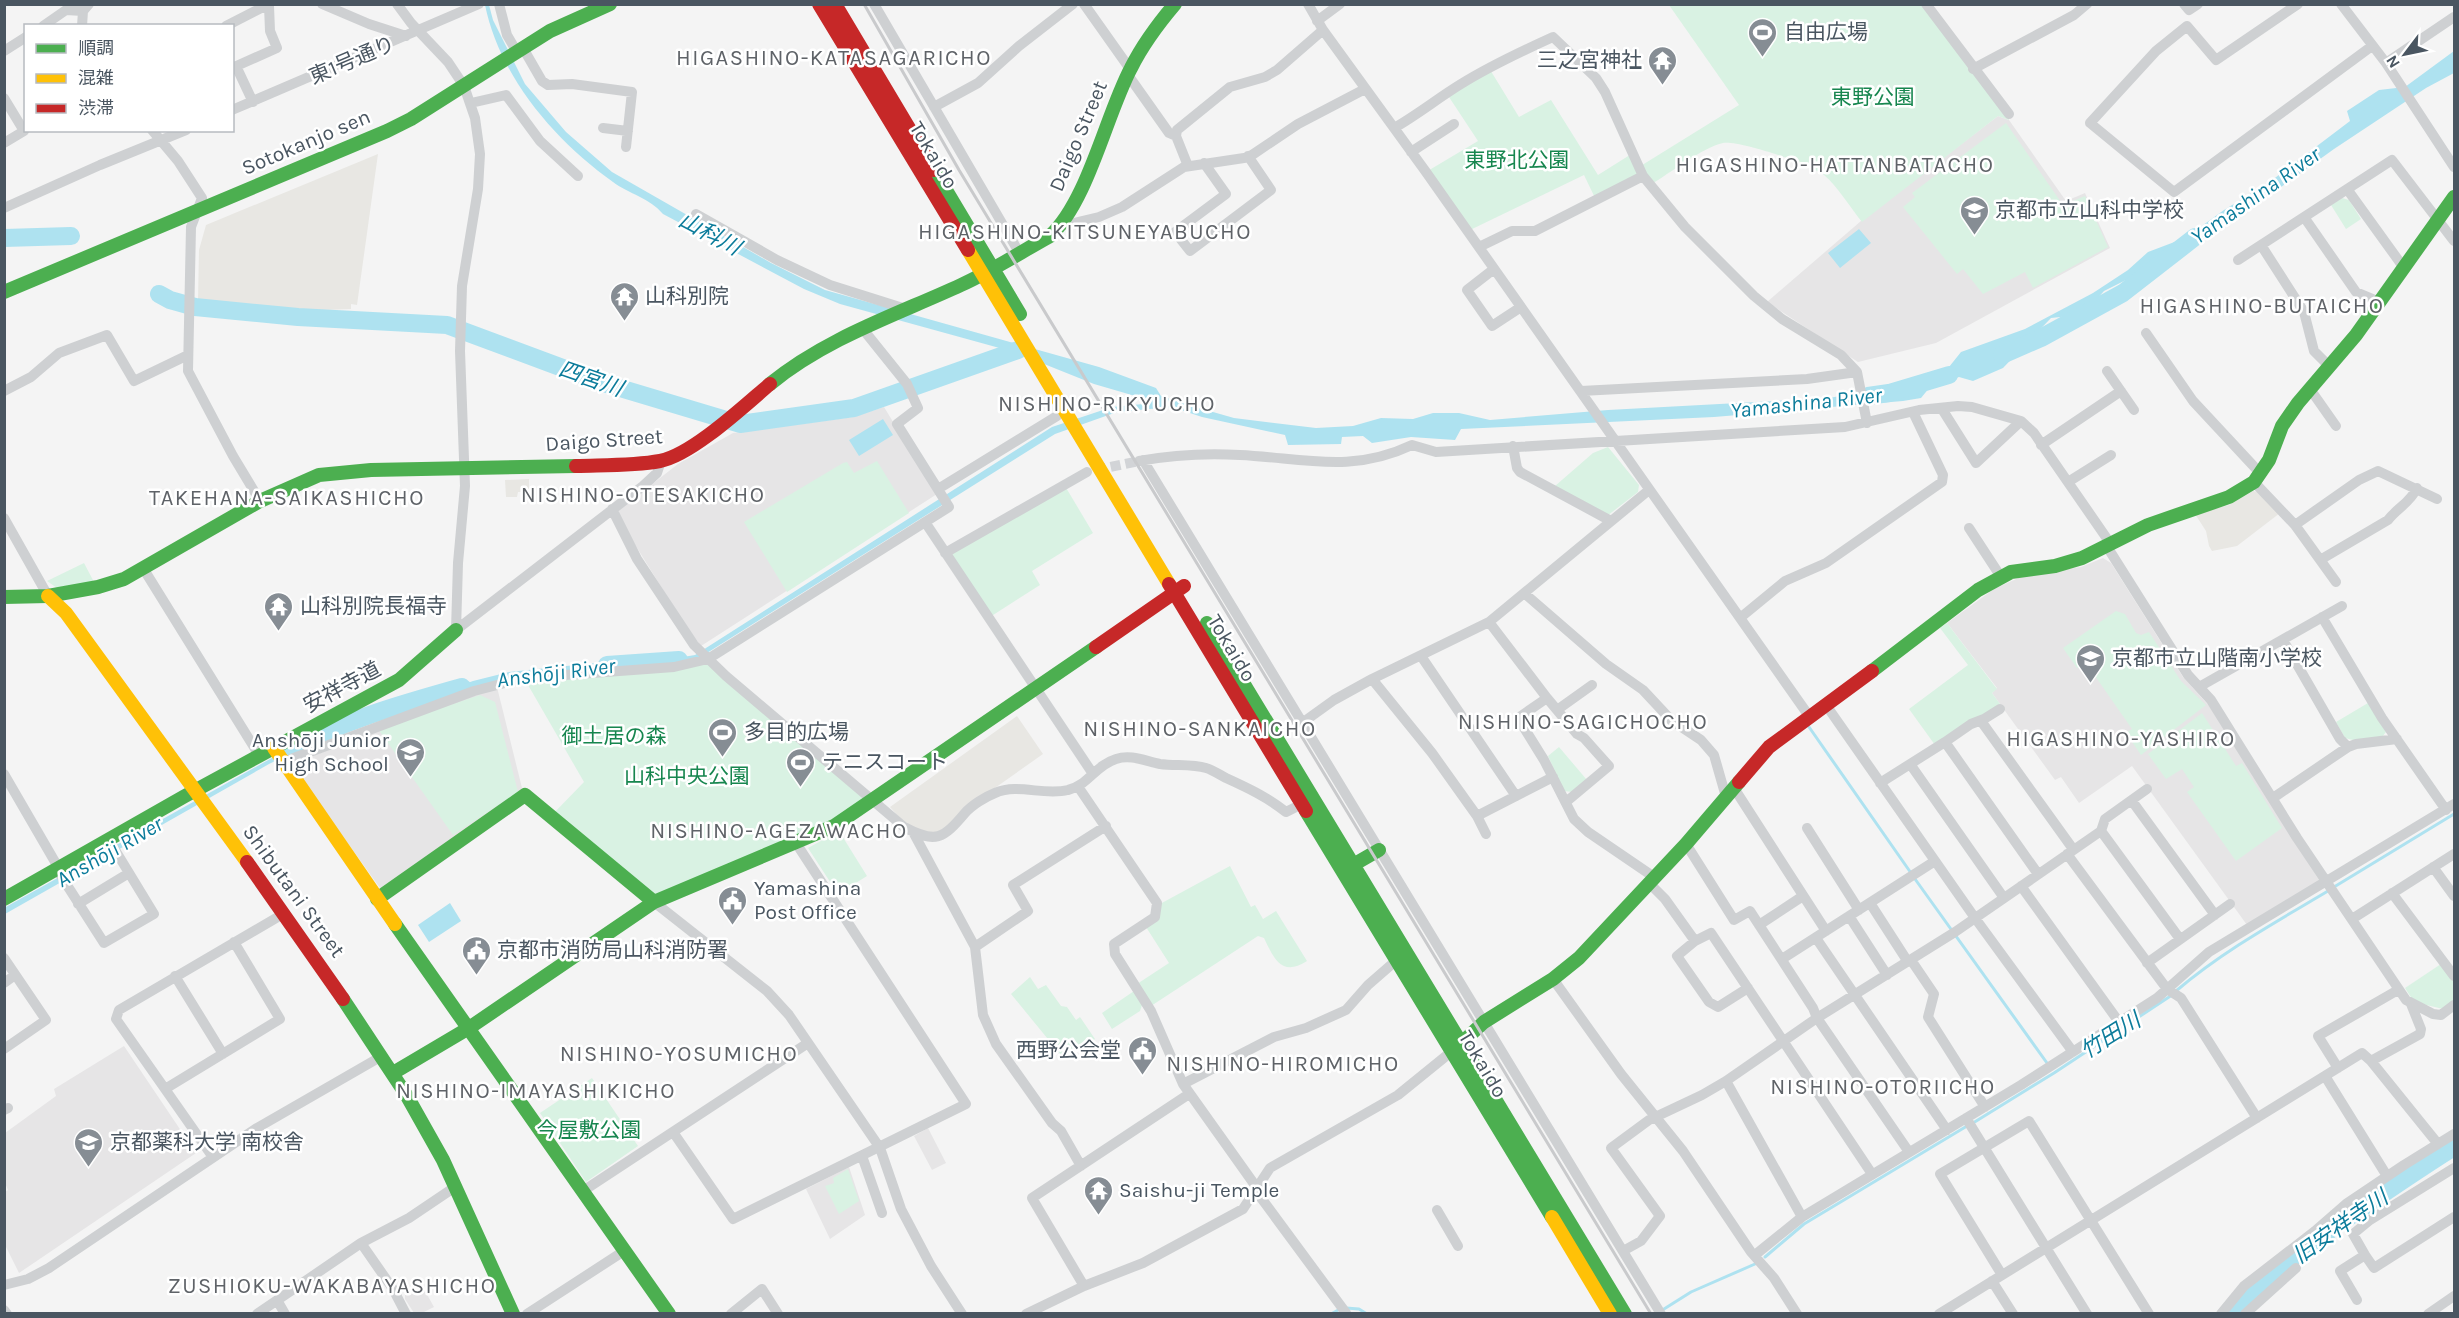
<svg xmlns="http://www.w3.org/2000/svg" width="2459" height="1318" viewBox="0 0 2459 1318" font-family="Karla,'Noto Sans JP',sans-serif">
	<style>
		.commercial { fill: #e8e7e3 }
		.education { fill: #e6e5e6 }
		.green { fill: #d9f2e3 }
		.water { fill: #aee2f0 }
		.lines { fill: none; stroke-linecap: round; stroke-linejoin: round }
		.stream { stroke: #aee2f0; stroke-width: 3 }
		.river { stroke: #aee2f0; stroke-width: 18 }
		.street-tunnel { stroke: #d2d4d7; stroke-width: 10; stroke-dasharray: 10 5; stroke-linecap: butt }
		.street { stroke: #ced0d2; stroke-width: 10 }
		.fast { stroke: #4caf50; stroke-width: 14 }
		.slow { stroke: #ffc107; stroke-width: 14 }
		.jam { stroke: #c62828; stroke-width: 14 }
		.rail { stroke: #c9cacc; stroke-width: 3 }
		.labels { text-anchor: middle; stroke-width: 5; stroke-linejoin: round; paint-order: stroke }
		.poi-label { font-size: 21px; fill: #4a5661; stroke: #fff; text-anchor: start }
		.street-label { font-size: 21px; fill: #4a5661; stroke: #fff }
		.park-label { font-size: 21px; fill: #17864f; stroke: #fff }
		.neighbourhood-label { font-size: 22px; letter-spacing: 1.5px; fill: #5f6368; stroke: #fff }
		.water-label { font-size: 22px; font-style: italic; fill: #0c7c9b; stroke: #fff }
	</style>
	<rect width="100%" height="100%" fill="#f4f4f4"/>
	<!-- commercial -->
	<path class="commercial" d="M378,154L357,305L351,304V309L296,311L198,301L199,250L206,225Z
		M529,479V492H518L517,497H506L505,480Z
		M2253,491L2259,492L2280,513L2237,546L2212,551L2209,546L2206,531L2195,514L2229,505Z
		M1017,716L1043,754L992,790L949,826L933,834L906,825L890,807Z"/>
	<!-- education -->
	<path class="education" d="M1998,116L2009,120L2066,201L2085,193L2110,248L1936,343L1858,362L1767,302L1861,221Z
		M884,407L937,494L701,646L683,622L634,543L619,515V510L678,464L733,433L853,417Z
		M2103,558L2111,563L2183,677L2210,707L2323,882L2247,925L2132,766L2079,803L2061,777L2055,780L1992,693L1997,688L1947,623L1994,589L2005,584L2023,576L2081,567Z
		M497,687L523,792L383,888H380L291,764Z
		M124,1046L196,1153L19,1273L5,1245V1192L8,1190L5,1183V1133L56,1096L54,1089Z
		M928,1128L946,1163L932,1170L914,1136Z
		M849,1167L865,1215L830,1239L806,1189Z
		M420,1282L434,1307L422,1313H414L405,1299V1295L412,1294L410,1288Z"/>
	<!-- green -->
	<path class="green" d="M1669,5H1926L2009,114V120L1998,116L1862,222C1850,207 1838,187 1824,175C1810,164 1739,140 1723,143C1703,147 1669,174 1650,185L1643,176L1596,200L1584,175L1468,231L1426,172L1478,141L1447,94L1489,68L1519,117L1551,100L1598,175L1633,153L1639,167L1739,105Z
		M2006,123L2063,205L2085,196L2108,247L2033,288L2025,272L1983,294L1963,269L1957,274L1903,207L1915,197L1912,193Z
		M2342,198L2349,200L2361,219L2346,229L2331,205Z
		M1608,447L1639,485L1638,492L1607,516L1555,486L1593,453Z
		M877,461L909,513L787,592L744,522L843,463L847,462L854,473Z
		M1065,486L1093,533L1032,571L1040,585L990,617L950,555Z
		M84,563L94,582L57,588L47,581Z
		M2116,611L2125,614L2136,633L2141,635L2149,632L2181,681L2206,705L2141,755L2126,733L2132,729L2086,663L2077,668L2063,648Z
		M1947,623L1997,689L1992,693L2000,704L1935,745L1909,709L1968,665L1940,628Z
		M708,659L874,800L834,826L654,902L551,816L584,782L524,678Z
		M480,695L495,702L518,792L453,835L378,729Z
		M2368,703L2386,732L2382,737L2353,740L2345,738L2336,722Z
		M2202,713L2236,766L2242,763L2282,828L2236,861L2187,792L2194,787L2182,769L2166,779L2148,754Z
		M1559,747L1587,780L1572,792L1564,791L1548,756Z
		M839,831L867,876L838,894L808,848Z
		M1230,866L1251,907L1255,905L1263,919L1276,911L1307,961C1282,977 1274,959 1264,938L1258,936L1151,1006L1137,984L1169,963L1146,927L1160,904Z
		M2441,964L2454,982V1001L2443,1009L2414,1002L2405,988Z
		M1030,977L1038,989L1046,985L1061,1006L1067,1007L1076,1020L1080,1017L1095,1039L1072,1054L1061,1055L1011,994Z
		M1134,991L1142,1005L1140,1011L1112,1029L1102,1013Z
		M592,1078L638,1146L586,1182L540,1113Z
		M848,1169L859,1201L839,1214L825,1186L834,1183L833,1178Z"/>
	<!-- water -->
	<path class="water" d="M485,5H489L493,20L525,84L566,132L612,172L771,263L825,290L1099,367L1156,388L1161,396L1185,404L1234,418L1316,428L1353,426L1381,418L1413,419L1433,413H1459L1490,420L1608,410L1829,398L1867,391L1908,392L1945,372L1961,352L2025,329L2093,293L2128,270L2148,252L2185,238L2224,210L2271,181L2350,121L2347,111L2379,90L2405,87L2454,51V73L2426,88L2334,149L2263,200L2140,273L2104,291L2096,300L2070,316L2051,318L2003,368L1973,381L1959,377L1930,387L1921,398L1903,401L1714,417L1461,429L1455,440L1411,437L1372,443L1363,436L1342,437L1341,444L1288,445L1285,435L1202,417L1172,407L1117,412L1055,434L699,658L668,666L505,679L433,700L369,723L310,744L269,764L5,914L4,908L295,745L473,681L509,672L595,663L641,664L695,655L1052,427L1112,407L1143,404L1142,398L1094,384L1014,352L840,304L804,289L663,214C650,198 629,194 613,182C554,140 500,77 485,5Z
		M1859,229L1871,243L1840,268L1828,253Z
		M883,419L893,435L859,456L849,440Z
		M450,903L461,921L429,942L418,925Z"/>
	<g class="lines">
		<!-- stream -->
		<path class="stream" d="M1809,727L1911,873
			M1915,879L2047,1063
			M2334,887L2454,814
			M2176,991C2223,951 2276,922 2328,891
			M1973,1123L2054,1073L2172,995
			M1765,1257L1804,1224L1967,1126
			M1346,1308L1359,1309L1367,1314
			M1664,1309L1691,1292L1755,1264
			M1331,1314L1340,1309"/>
		<!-- river -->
		<path class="river" d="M4,238L71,236
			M159,294L170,300L195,307L298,317L447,325L603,383L740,424L854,408L1018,350
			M2002,355L2041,338L2123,293L2195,237
			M1868,396L1889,393L1949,375
			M607,665L679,660
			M283,753C338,722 401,704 462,687
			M2232,1314C2259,1282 2294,1256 2327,1232C2369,1203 2411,1174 2454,1147"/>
		<!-- street-tunnel -->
		<path class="street-tunnel" d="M1096,470L1139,461"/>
		<!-- street -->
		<path class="street" d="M322,4L369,24L406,36
			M397,4L411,23L448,62L464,86L475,118L480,154L478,189L462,286L460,351L465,486L458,563L456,630
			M499,4L507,35L517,52
			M874,4L1020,254
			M1084,4L1130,69
			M1308,4L1323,30L1426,172L1809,716
			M1926,4L2009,114
			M2184,4L2189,10L2198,4
			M2298,4L2216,60L2187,26L2156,51L2090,123L2174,192L2372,46
			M2341,4L2386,63L2454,167
			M1317,21L1340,4
			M43,26L66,10L83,11
			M82,26L83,11L89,4
			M226,26L269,4
			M523,48L542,81L548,85L572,84L632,92L626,147
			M4,51L26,37
			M2386,63L2454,17
			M236,66L253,102
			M232,68L277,48L270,31L269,6
			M1973,69L2074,15L2087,4
			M1128,75L1169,133L1176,136
			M4,98L24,131L4,143
			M471,103L506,95L540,141L578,176
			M934,107L978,83L1019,46L1073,4
			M232,110L479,4
			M603,128L628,131
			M1394,128C1417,115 1438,98 1461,84C1490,66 1522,51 1553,37L1596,78L1605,92L1643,176L1685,227L1754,296L1782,319L1841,355L1857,372L1867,423
			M152,130L178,161L202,198L191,227L188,371L233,456L260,501
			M1411,152L1454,124
			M1204,163L1226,194L1175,232L1190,251L1271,190L1248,156
			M1188,166L1176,136L1177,130L1230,87L1265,77L1277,70L1323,30
			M2347,189L2404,268
			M4,208L100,165L186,130
			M696,214L777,260L830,285L906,309
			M2304,217L2356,292L2380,302
			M1061,226L1099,217L1122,207L1184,167L1244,158L1252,155L1298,124L1365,89
			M2261,245L2304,312L2314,351L2329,366
			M1479,247L1512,231H1535L1643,176
			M2238,260L2392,160L2454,241
			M1494,269L1467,290L1492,326L1521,307
			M2146,333L2193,401L2260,473
			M2107,371L2134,410
			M2310,389L2336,426
			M4,391L31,377L59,353L107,335L134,381L188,355
			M1581,391L1807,379L1857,372
			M1942,409L1976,463L2021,421
			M2041,445L2121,391
			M1513,446L1517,468L1520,472L1611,521
			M1143,460L1661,1314
			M1139,461C1172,455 1206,453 1240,455C1303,458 1351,474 1412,445L1436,452L1845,427L1919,410L1958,406L1972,407L2021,421L2034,433L2110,543
			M2068,482L2111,455
			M2254,482L2295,525L2359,480L2378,471L2437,499
			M938,489L1057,416
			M612,509L637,559L694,645L726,676L904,827C936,844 943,839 965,813C972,805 985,797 995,793C1019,783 1043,796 1068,790C1087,786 1096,765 1116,759C1131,754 1145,761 1160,764C1175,766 1192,764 1206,768C1213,770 1220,775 1226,778C1248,788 1267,797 1286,812L1302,804
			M4,518L48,596
			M925,522L1093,774
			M2295,525L2336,582
			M1969,528L2001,577
			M2106,545L2188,675L2211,700L2297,838L2406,1000L2433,1014L2441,1015L2454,1005
			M945,553L1087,472
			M2320,560L2388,520C2397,508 2410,503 2417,488
			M143,568L259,755
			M1524,593L1606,664L1643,690L1671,720L1701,740L1714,755L1726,797
			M2322,617L2382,718L2446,810
			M1740,618L1785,581L1826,563L1942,482L1943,475L1913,412
			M1489,622L1547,698
			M456,630L643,486L657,473L661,461
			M2283,640L2340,739L2348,747
			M1421,656L1516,796
			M1372,679L1432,753L1477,816L1553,777
			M2199,687L2342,606
			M1826,705L1975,918L2073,1052
			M1557,710L1592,685
			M1981,721L2073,849
			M1302,723L1334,700L1372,679L1489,622L1649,490
			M1945,742L1971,724L1984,719L2000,709
			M283,762L474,691L524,678L674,667L708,659L949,507L897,424L918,408L907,384L862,328
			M1910,764L2004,898
			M4,774L58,867
			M1880,783L1945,742L2038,874
			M1079,788L1157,903L1155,917L1114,944L1115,954L1151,1011L1183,1084L1257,1188
			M1734,788L1826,931
			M2147,789L2105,819L2101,831L2180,939
			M2273,798L2348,747L2356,744L2397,739
			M2132,801L2215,915
			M1566,802L1609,766L1584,738L1577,734L1547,698L1518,718L1544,760L1574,819L1588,832L1654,877
			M1477,816L1486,834
			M1807,828L1859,910
			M913,832L975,947L983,1015L996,1044L1052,1123L1061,1131L1081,1166
			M1686,844L1734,920L1750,911L1813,1008L1817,1018L1909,1152
			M2067,854L2167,989L2181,998L2257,1118
			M2433,867L2454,896
			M56,868L104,943L154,914L109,840
			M1649,883L1665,899L1695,941L1711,933L1872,1174
			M2021,886L2119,1022
			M2392,893L2454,976
			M654,902L767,991L789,1015L880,1148L901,1209L931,1266L962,1314
			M1870,903L1908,962
			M78,904L129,873
			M1849,916L1887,975
			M2352,919L2454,854
			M1759,925L1803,896
			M1816,938L1947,1130
			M1695,941L1677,956L1709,1002L1718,1007L1748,988
			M975,947L1028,911L1013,885L1106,826
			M4,958L46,1020L4,1049
			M1782,959L1935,861
			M1911,960L1934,994L1928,1017L1985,1107
			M2147,963L2230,904
			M175,976L223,1054
			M1553,979L1621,1074L1683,1151L1751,1252L1774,1278L1797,1314
			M4,983L15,975
			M2371,1061L2420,1034L2421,1029L2411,1004
			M2338,1068L2318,1036L2398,990
			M2325,1076L2387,1176
			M1726,1081L1802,1217
			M1183,1084L1274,1037L1306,1028L1346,1010L1368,985L1399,958
			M165,1089L280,1019L234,942
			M4,1110L8,1108
			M1966,1118L2087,1314
			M673,1132L733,1219L966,1104L796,843
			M212,1156L116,1019L119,1010L283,914
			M862,1156L882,1213
			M583,1191L808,1043
			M1256,1191L1346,1313
			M1437,1210L1458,1246
			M361,1243L393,1289L406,1314
			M1623,1251L1641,1241L1660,1216L1611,1148L1649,1120L1702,1095L1726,1081L1817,1018L1955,932L2101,831
			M1755,1255L1802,1217L2021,1085L2157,998L2209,952L2454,804
			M2365,1255L2353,1234L2370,1220L2454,1168
			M2002,1275L1940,1174L2029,1121L2149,1314
			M1992,1281L2013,1314
			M4,1285L28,1279L49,1268L257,1128L382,1056
			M1084,1286L1032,1198L1189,1094
			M277,1300L285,1314
			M2357,1300L2340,1271L2365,1255L2374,1268L2454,1217
			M4,1310L7,1314
			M257,1314L361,1243L409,1218L455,1187
			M527,1314L624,1251
			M731,1314L762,1289L778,1314
			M1026,1314L1084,1286L1143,1263L1243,1209L1270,1168L1398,1095L1451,1052
			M1939,1314L2362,1053L2371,1061L2438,1144
			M2221,1314L2244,1286L2315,1231L2346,1204L2404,1165L2454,1134
			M2245,1314L2296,1268
			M2428,1314L2454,1296"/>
		<!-- fast -->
		<path class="fast" d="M934,170L1020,314
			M4,292L387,131L411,119L550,31L610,4
			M770,384C826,338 896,315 961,285C992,271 1021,252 1050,236C1088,201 1106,115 1131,68C1143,44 1158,24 1175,4
			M4,597L48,596L98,587L124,579L260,501L319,475L371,470L576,466
			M1207,623L1625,1314
			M1872,671L1978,590L2011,572L2055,566L2082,558L2148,525L2229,497L2254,482L2269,460L2282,426L2298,403L2356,335L2454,197
			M1306,811L1552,1217
			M1346,869L1379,850
			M4,899L185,796L399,680L456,630
			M377,899L525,795L654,902
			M395,924L669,1314
			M343,999L407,1096L443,1160L513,1314
			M1455,1049L1484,1022L1553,979L1579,958L1686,844L1739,782
			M393,1073L469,1028L654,902L834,826L1096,647"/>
		<!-- slow -->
		<path class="slow" d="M968,250L1169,584
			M48,596L66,613L247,862
			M274,748L395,924
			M1552,1217L1610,1314"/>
		<!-- jam -->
		<path class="jam" d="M819,4L968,250
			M835,4L934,170
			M576,466C603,465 633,466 660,461C692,455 744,406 770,384
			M1169,584L1306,811
			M1096,647L1184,586
			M1739,782L1769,747L1872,671
			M247,862L343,999"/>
		<!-- rail -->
		<path class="rail" d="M864,4L959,170L1651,1314"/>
	</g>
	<!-- icons -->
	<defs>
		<symbol id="stadium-pin" viewBox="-11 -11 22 30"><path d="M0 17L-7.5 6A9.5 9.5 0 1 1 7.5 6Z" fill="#868d94" stroke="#fff"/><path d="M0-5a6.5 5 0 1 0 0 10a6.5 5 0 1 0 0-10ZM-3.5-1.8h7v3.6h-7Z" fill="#fff"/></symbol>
		<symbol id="temple-pin" viewBox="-11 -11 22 30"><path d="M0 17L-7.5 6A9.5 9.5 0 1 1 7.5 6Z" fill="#868d94" stroke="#fff"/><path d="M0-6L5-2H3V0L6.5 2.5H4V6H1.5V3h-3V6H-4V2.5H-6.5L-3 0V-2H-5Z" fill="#fff"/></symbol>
		<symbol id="school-pin" viewBox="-11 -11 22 30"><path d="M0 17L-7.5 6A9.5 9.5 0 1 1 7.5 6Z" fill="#868d94" stroke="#fff"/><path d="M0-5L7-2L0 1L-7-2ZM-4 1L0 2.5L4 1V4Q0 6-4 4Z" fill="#fff"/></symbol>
		<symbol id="civic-pin" viewBox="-11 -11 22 30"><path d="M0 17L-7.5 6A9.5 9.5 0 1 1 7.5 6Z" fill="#868d94" stroke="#fff"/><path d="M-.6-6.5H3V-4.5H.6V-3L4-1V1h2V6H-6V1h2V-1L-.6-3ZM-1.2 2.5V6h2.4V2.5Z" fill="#fff"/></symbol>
		<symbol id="university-pin" viewBox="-11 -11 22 30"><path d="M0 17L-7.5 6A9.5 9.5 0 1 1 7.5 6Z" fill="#868d94" stroke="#fff"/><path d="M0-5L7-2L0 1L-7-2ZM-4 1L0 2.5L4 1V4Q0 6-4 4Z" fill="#fff"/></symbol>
	</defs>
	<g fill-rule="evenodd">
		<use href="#stadium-pin" x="1746" y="16" width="33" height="45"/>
		<use href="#temple-pin" x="1646" y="44" width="33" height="45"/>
		<use href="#school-pin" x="1958" y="194" width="33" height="45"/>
		<use href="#temple-pin" x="608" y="280" width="33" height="45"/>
		<use href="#temple-pin" x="262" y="590" width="33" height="45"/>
		<use href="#school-pin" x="2074" y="642" width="33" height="45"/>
		<use href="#stadium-pin" x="706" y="716" width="33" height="45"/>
		<use href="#school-pin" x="394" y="736" width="33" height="45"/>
		<use href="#stadium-pin" x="784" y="746" width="33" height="45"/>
		<use href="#civic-pin" x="716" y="884" width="33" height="45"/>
		<use href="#civic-pin" x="460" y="934" width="33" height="45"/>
		<use href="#civic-pin" x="1126" y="1034" width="33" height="45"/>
		<use href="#university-pin" x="72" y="1126" width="33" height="45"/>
		<use href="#temple-pin" x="1082" y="1174" width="33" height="45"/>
	</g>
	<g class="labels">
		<!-- poi labels -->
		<g class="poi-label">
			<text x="1784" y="39">自由広場</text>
			<text x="1642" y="67" text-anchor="end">三之宮神社</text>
			<text x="1995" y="217">京都市立山科中学校</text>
			<text x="645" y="303">山科別院</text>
			<text x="300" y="613">山科別院長福寺</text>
			<text x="2112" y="665">京都市立山階南小学校</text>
			<text x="744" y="739">多目的広場</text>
			<text x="389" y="747" text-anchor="end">Anshōji Junior<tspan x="389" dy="24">High School</tspan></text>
			<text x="822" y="769">テニスコート</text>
			<text x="754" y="895">Yamashina<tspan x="754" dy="24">Post Office</tspan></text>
			<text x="497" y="957">京都市消防局山科消防署</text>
			<text x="1121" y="1057" text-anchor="end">西野公会堂</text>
			<text x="110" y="1149">京都薬科大学 南校舎</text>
			<text x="1119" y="1197">Saishu-ji Temple</text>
		</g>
		<!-- street labels -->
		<g class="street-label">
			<text transform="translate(352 60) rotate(-23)" y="7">東1号通り</text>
			<text transform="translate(1078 136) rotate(-67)" y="7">Daigo Street</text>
			<text transform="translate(306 142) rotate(-23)" y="7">Sotokanjo sen</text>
			<text transform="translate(934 155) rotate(59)" y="7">Tokaido</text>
			<text transform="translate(604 440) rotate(-4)" y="7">Daigo Street</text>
			<text transform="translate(1232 648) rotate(59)" y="7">Tokaido</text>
			<text transform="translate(342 687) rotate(-28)" y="7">安祥寺道</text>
			<text transform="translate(294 891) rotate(54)" y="7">Shibutani Street</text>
			<text transform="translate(1483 1064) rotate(59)" y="7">Tokaido</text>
		</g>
		<!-- park labels -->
		<g class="park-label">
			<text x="1873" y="104">東野公園</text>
			<text x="1517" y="167">東野北公園</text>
			<text x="614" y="743">御土居の森</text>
			<text x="687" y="783">山科中央公園</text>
			<text x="589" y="1137">今屋敷公園</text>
		</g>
		<!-- neighbourhood labels -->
		<g class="neighbourhood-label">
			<text x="834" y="65">HIGASHINO-KATASAGARICHO</text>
			<text x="1835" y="172">HIGASHINO-HATTANBATACHO</text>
			<text x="1085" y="239">HIGASHINO-KITSUNEYABUCHO</text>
			<text x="2262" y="313">HIGASHINO-BUTAICHO</text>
			<text x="1107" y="411">NISHINO-RIKYUCHO</text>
			<text x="643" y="502">NISHINO-OTESAKICHO</text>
			<text x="287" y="505">TAKEHANA-SAIKASHICHO</text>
			<text x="1583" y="729">NISHINO-SAGICHOCHO</text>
			<text x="1200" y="736">NISHINO-SANKAICHO</text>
			<text x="2121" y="746">HIGASHINO-YASHIRO</text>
			<text x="779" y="838">NISHINO-AGEZAWACHO</text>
			<text x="679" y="1061">NISHINO-YOSUMICHO</text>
			<text x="1283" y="1071">NISHINO-HIROMICHO</text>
			<text x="1883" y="1094">NISHINO-OTORIICHO</text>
			<text x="536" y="1098">NISHINO-IMAYASHIKICHO</text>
			<text x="332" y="1293">ZUSHIOKU-WAKABAYASHICHO</text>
		</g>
		<!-- water labels -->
		<g class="water-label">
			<text transform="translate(2255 195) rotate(-35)" y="8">Yamashina River</text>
			<text transform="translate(710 233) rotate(28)" y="8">山科川</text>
			<text transform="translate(591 378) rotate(19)" y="8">四宮川</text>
			<text transform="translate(1806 402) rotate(-6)" y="8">Yamashina River</text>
			<text transform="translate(556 672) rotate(-7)" y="8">Anshōji River</text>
			<text transform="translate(109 851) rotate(-30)" y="8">Anshōji River</text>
			<text transform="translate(2110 1035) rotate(-32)" y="8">竹田川</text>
			<text transform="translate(2340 1226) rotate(-35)" y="8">旧安祥寺川</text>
		</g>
	</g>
	<!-- border -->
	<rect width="2459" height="1318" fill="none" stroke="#4a5661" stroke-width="12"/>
	<!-- legend -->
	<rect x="24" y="24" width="210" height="108" fill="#ffffff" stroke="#b7bbc0" stroke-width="1.5"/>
	<rect x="36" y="44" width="30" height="9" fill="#4caf50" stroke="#b7bbc0" stroke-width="1.5"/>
	<text x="78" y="54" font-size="18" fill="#4a5661">順調</text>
	<rect x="36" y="74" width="30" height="9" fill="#ffc107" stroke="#b7bbc0" stroke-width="1.5"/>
	<text x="78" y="84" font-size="18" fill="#4a5661">混雑</text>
	<rect x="36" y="104" width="30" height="9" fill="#c62828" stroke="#b7bbc0" stroke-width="1.5"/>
	<text x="78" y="114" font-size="18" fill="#4a5661">渋滞</text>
	<!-- north arrow -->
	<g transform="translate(2405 54) rotate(238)" stroke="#ffffff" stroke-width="4.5" paint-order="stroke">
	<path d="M0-4.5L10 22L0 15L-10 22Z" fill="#4a5661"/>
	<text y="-9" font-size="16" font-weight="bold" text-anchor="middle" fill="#4a5661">N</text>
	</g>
</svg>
